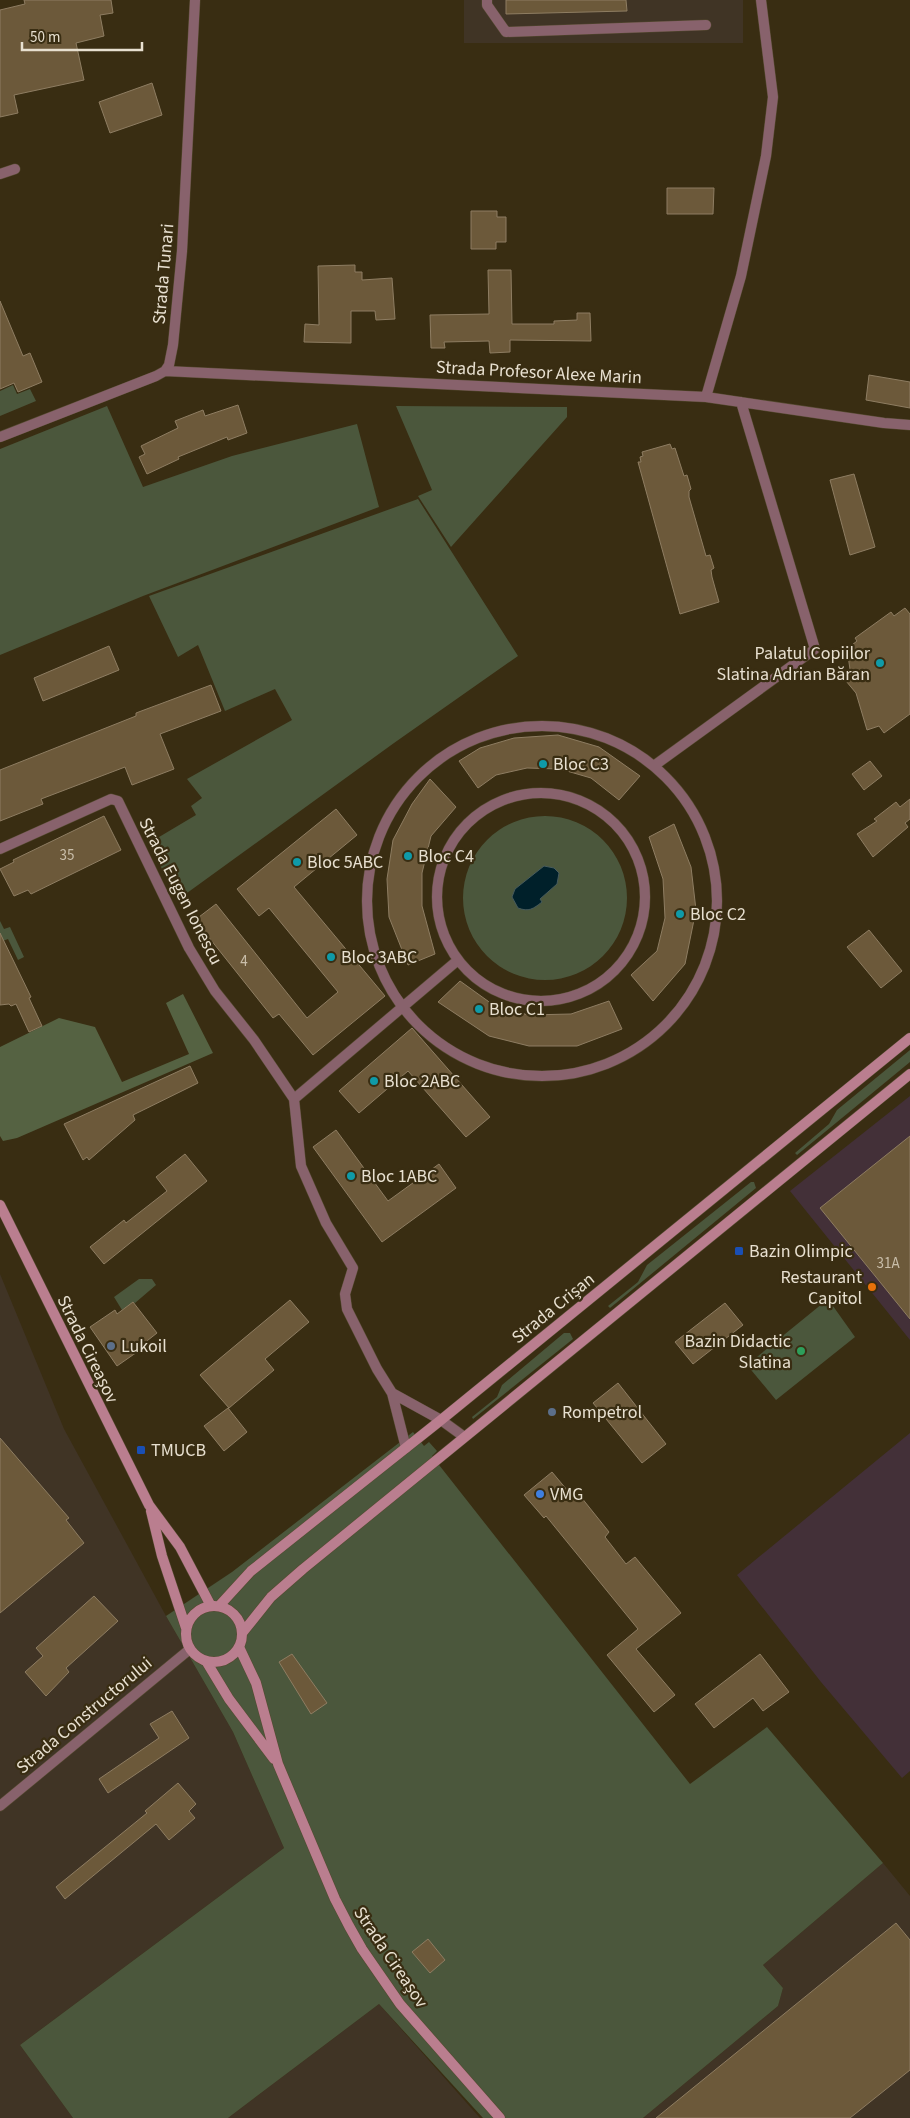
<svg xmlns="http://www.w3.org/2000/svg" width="910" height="2118" viewBox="0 0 910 2118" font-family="'Source Sans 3',sans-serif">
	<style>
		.commercial { fill: #433038 }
		.industrial { fill: #403425 }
		.green { fill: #4b573c }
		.forest { fill: #556242 }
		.water { fill: #00202a; stroke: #465a5c }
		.building { fill: #6c593a; stroke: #8e7d62 }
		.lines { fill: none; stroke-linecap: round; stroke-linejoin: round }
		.street-casing { stroke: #554a30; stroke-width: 11 }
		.secondary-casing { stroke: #554a30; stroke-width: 11 }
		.street { stroke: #88626c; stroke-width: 10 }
		.secondary { stroke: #ba7e8f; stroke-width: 10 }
		.culture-dot { fill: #0f9aa8; stroke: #392d12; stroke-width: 2 }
		.transit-dot { fill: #1a4fb4; stroke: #392d12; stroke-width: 2 }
		.food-dot { fill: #e8710a; stroke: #392d12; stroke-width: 2 }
		.service-dot { fill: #5c6f8a; stroke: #392d12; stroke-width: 2 }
		.leisure-dot { fill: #2e9e5b; stroke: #392d12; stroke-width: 2 }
		.shop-dot { fill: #3f7fe0; stroke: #392d12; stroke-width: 2 }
		.labels { text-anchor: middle; stroke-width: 4.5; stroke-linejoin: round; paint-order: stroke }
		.number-label { font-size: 15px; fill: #c9beaa }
		.street-label { font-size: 18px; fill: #e8e0d0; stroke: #392d12 }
		.poi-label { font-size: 18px; fill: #e8e0d0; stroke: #392d12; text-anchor: start }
	</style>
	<rect width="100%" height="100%" fill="#392d12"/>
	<!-- commercial -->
	<path class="commercial" d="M910,1096V1340L790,1191Z
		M910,1433V1771L902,1778L821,1682L737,1575Z"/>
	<!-- industrial -->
	<path class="industrial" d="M464,0H743V43H464Z
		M0,1274L64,1429L166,1616L233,1732L284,1848L20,2045L73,2118H0Z
		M883,1863L910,1896V2118H643L778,2006L783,1988L763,1965Z
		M379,2004L480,2118H228Z"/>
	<!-- green -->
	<path class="green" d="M13,385L17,394L30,389L36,401L0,416V391Z
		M107,406L143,487L232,456L357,424L379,507L143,596L0,655V449Z
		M396,406L567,407V417L451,547L418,496L432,490Z
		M418,499L518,656L394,743L187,893L168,881L149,843L196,815L191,806L202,798L187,779L292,720L275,689L225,711L198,645L178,657L149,596Z
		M463 898a82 82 0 1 1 164 0a82 82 0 1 1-164 0Z
		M0,921L4,929L10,927L24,957L18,960L8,939L0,942Z
		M910,1050V1062L797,1155L795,1153L829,1124L837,1110Z
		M751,1182H754L756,1188L610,1308L608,1306L638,1282L647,1265Z
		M139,1279H152L156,1285L135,1303L133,1302L122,1310L114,1297Z
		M828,1299L855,1337L776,1400L747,1365Z
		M564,1333H570L573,1339L473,1419L472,1417L497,1397L502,1385Z
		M413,1432L424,1446L429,1442L437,1451L432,1456L690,1784L767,1727L883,1863L763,1965L783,1988L778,2006L643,2118H483L379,2004L228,2118H73L20,2045L284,1848L233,1732L166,1616L232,1572Z"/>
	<!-- forest -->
	<path class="forest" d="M183,994L213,1053L17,1138L3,1141L0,1136V1047L59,1018L95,1027L122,1082L189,1054L166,1003Z"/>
	<!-- water -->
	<path class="water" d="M544,866L554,868L559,873L557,884L540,899L542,902C533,909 529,912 518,908L512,897L515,889Z"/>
	<!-- building -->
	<path class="building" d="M24,0H111L113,13L100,15L104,36L76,43L84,80L14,95L18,113L0,117V10L25,4Z
		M506,0H626L627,11L506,14Z
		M152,83L162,115L110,133L99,102Z
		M667,188H714L713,214H667Z
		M471,211H497V217H506V242H496V249H471Z
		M355,265V272H362V280L392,278L395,319L376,320L375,311H351V343L304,342L305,324L319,325L318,266Z
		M488,270H511L512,324H554V321L577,320V313H590L591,341L510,340V352L490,353L489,341L444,342L445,348H431L430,315L489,314Z
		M0,301L23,356L30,353L42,382L18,392L14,383L0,389Z
		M869,375L910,382V408L866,400Z
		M238,405L247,433L228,440L227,437L178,457L179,459L147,474L139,457L145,454L141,446L178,428L175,421L203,410L205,416Z
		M670,444L672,449L675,448L684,476L687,475L691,489L689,491V497L706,556L710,555L714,568L711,570L712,577L719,602L680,614L638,462H641L640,457L643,456L642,452Z
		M854,474L875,547L850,555L830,480Z
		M905,608L910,614V714L884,733L879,726L867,730L856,693L846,681L851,676L847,649L857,641L855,638L891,612L894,616Z
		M109,646L119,670L43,701L34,678Z
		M211,685L221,711L160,734L174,769L132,785L125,767L41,799L43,804L0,821V770L136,716V713Z
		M558,735L599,747L640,776L619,800L591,778L560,769L527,768L496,775L478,788L459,761L480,748L514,738Z
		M870,761L882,776L864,790L852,774Z
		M430,779L456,807L431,836L422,873V906L435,954L408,965L389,917L387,879L393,840L412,804Z
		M910,799V819L905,823L908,827L873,857L857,834L877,821L874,819L896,802L900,807Z
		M336,809L357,835L294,887L385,996L313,1055L279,1014L273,1018L195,920L216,904L307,1018L338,992L269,908L259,916L237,889Z
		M104,816L121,850L31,894L28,890L14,896L0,869L14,862L13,860Z
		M674,824L691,867L696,910L685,964L653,1001L631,975L657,951L665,918L663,879L649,837Z
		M869,930L902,971L881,988L847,947Z
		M0,933L31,997L29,998L42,1026L29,1032L16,1004L11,1006L9,1004L0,1005Z
		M460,981L492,1004L528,1015L571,1014L609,1001L622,1029L577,1046H529L489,1036L438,1002Z
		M412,1028L490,1117L466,1137L408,1071L359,1113L339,1091Z
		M190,1066L198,1083L133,1115L135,1120L89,1160L87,1157L83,1160L64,1124Z
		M336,1130L388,1201L439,1164L456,1188L382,1242L313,1147Z
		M910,1136V1319L820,1208Z
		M185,1154L207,1181L104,1264L90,1247L124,1220L126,1223L167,1191L156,1177Z
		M290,1300L309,1322L265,1359L274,1370L229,1408L200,1375Z
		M133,1302L157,1333L138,1348L140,1350L117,1366L90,1327L115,1310L117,1314Z
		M725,1303L743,1325L693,1364L675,1342Z
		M618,1383L666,1444L642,1463L593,1403Z
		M228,1408L247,1432L224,1451L204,1426Z
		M0,1438L69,1518L66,1520L84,1543L0,1613Z
		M552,1472L572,1496L577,1492L609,1532L605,1537L626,1564L635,1557L681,1613L636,1649L675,1695L654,1712L607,1655L638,1629L546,1516L544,1518L524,1495Z
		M94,1596L118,1621L66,1668L69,1672L46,1696L25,1672L43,1656L36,1648Z
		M292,1654L327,1703L311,1714L279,1662Z
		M760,1654L789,1692L763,1711L753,1698L714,1728L695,1704Z
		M172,1711L189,1738L108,1793L99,1779L159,1738L150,1724Z
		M178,1783L196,1804L189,1811L195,1818L169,1840L156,1824L65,1899L56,1887L147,1813L145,1811Z
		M896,1923L910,1940V2070L850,2118H656Z
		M428,1939L445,1960L430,1973L412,1952Z"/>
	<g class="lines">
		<defs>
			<path id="street" d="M487,0V5L506,32L706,25
				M0,174L15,169
				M165,371L706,397L884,423L910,425
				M706,397L741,276L766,156L773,97L761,0
				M0,437L156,376L165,371L169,365L173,345L182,251L195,0
				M367 901a175 175 0 1 1 350 0a175 175 0 1 1-350 0Z
				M655,765L815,649L741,402
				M437 897a104 104 0 1 1 208 0a104 104 0 1 1-208 0Z
				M0,849L111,799L118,801L189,948L215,991L254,1040L294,1099L301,1166L326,1223L353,1268L345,1294L347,1309L377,1369L392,1393L406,1448
				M294,1099L458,960
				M392,1393L441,1420L463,1436
				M0,1806L190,1649"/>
			<path id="secondary" d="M0,1205L149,1505L180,1547L211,1606
				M151,1511L162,1556L186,1628
				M186 1634a28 28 0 1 1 56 0a28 28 0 1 1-56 0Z
				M219,1606L251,1571L441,1420L910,1038
				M243,1632L271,1597L303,1569L910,1074
				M239,1647L256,1683L278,1764L335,1899L349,1926L362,1949L400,2004L500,2118
				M206,1661L229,1699L274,1759"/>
		</defs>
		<!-- street casing -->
		<use href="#street" class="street-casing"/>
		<!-- secondary casing -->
		<use href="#secondary" class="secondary-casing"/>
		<!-- street -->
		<use href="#street" class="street"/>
		<!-- secondary -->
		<use href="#secondary" class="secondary"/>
	</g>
	<!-- markers -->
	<g class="culture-dot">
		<circle cx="880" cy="663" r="5"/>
		<circle cx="543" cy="764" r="5"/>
		<circle cx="408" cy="856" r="5"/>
		<circle cx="297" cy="862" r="5"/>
		<circle cx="680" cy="914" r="5"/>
		<circle cx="331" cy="957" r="5"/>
		<circle cx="479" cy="1009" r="5"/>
		<circle cx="374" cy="1081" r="5"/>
		<circle cx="351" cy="1176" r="5"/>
	</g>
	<g class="transit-dot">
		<rect x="734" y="1246" width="10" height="10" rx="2.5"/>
		<rect x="136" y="1445" width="10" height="10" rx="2.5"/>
	</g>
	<circle class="food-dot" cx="872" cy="1287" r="5"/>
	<g class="service-dot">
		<circle cx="111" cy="1346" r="5"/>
		<circle cx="552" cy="1412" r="5"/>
	</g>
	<circle class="leisure-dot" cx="801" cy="1351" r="5"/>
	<circle class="shop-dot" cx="540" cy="1494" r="5"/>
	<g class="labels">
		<!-- number labels -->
		<g class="number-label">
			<text x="67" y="860">35</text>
			<text x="244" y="966">4</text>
			<text x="888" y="1268">31A</text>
		</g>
		<!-- street labels -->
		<g class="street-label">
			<text transform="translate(163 274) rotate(-85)" y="6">Strada Tunari</text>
			<text transform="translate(539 372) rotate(3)" y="6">Strada Profesor Alexe Marin</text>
			<text transform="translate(181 891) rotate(63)" y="6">Strada Eugen Ionescu</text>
			<text transform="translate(553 1308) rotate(-39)" y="6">Strada Crișan</text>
			<text transform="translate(88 1349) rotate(64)" y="6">Strada Cireașov</text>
			<text transform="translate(84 1715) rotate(-40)" y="6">Strada Constructorului</text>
			<text transform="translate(391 1957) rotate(56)" y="6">Strada Cireașov</text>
		</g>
		<!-- poi labels -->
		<g class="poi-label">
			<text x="870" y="659" text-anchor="end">Palatul Copiilor<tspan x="870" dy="21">Slatina Adrian Băran</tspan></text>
			<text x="553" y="770">Bloc C3</text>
			<text x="418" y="862">Bloc C4</text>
			<text x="307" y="868">Bloc 5ABC</text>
			<text x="690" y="920">Bloc C2</text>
			<text x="341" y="963">Bloc 3ABC</text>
			<text x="489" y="1015">Bloc C1</text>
			<text x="384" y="1087">Bloc 2ABC</text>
			<text x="361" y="1182">Bloc 1ABC</text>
			<text x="749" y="1257">Bazin Olimpic</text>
			<text x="862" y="1283" text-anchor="end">Restaurant<tspan x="862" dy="21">Capitol</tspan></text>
			<text x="791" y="1347" text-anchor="end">Bazin Didactic<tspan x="791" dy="21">Slatina</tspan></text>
			<text x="121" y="1352">Lukoil</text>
			<text x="562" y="1418">Rompetrol</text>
			<text x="151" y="1456">TMUCB</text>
			<text x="550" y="1500">VMG</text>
		</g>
	</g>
	<!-- scale -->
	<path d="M22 42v8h120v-8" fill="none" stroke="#e8e0d0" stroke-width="2.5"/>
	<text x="30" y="42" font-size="15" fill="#e8e0d0" stroke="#392d12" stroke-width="4" paint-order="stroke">50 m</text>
</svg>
